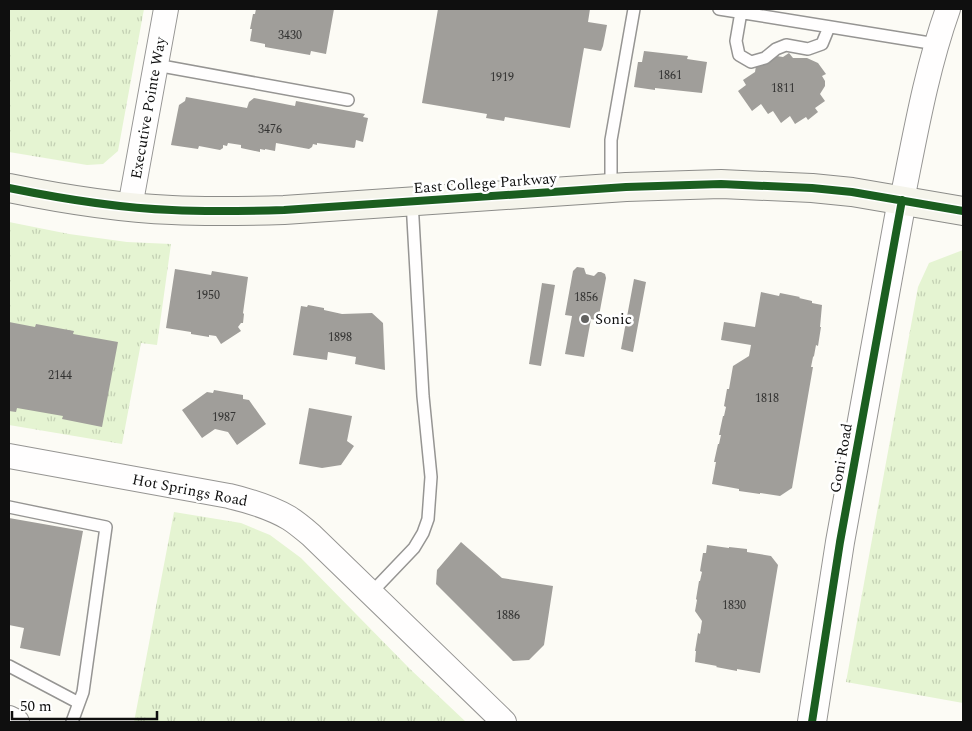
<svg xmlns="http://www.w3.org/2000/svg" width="972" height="731" viewBox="0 0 972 731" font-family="Spectral,serif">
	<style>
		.grass { fill: url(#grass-tufts) }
		.building { fill: #a09e9a }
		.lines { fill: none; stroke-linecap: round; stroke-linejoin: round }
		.service-casing { stroke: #969593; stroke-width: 14 }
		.minor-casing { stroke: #969593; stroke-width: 26 }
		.tertiary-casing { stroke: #969593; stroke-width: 30 }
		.secondary-casing { stroke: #8c8c89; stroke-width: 30 }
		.service { stroke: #fffefe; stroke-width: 11 }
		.minor { stroke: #fffefe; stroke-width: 24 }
		.tertiary { stroke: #fffefe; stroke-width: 28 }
		.secondary { stroke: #f5f4eb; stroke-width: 28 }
		.cycleway-casing { stroke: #fff; stroke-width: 11 }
		.cycleway { stroke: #1b5e20; stroke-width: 8 }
		.poi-dot { fill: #626260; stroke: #fff; stroke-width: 2 }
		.labels { text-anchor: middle; stroke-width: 5; stroke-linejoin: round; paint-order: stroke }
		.number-label { font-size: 12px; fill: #333332 }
		.street-label { font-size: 15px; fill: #0f0f0f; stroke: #fff }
		.poi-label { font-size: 15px; fill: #0f0f0f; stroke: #fff; text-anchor: start }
	</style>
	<defs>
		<pattern id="grass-tufts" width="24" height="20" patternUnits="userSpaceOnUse" patternTransform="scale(1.25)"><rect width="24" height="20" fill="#e5f4d2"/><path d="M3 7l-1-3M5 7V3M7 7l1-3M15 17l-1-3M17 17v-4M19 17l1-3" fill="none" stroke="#c3d0b3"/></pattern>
	</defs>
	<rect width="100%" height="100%" fill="#fcfbf5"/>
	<!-- grass -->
	<path class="grass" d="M9,9H144L118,151L103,164L87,165L9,152Z
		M9,222L69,234L127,242L171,244L157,345L141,343L122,444L9,425Z
		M963,250V703L846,682L918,287L929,263Z
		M174,512L241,523L270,535L301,558L410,669L466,722H134Z"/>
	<!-- building -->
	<path class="building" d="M256,9H334L326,54L311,51L310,55L265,47V44L250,41L252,29H250L253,14H255Z
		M438,9H590L588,22L607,25L603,46L601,51L584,48L570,128L505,117L504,121L486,118L487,114L422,103Z
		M644,51L688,56L687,59L707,62L702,93L655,88V90L634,87L638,62H642Z
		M758,53L783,57L789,53L793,58H807L818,63L826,74L822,76L825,81V86L820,94L825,101L815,108L818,112L808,120L806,117L795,124L790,116L781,123L773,111L768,114L761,104L752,111L738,91L746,85L743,80L755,72Z
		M186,97L247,108L249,102L254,98L295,106L296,101L365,114L363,117L368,118L363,142L356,140L355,147L354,148L317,143V145L313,144L312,147L309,149L276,143L275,151L265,149V150L260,149V152L241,148V145L228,143L227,146L223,145V148L220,150L199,146L198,149L171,145L179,105L185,101Z
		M577,267L584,268L586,274L594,276L598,272H601L605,274L606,278L598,321L591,319L584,357L565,354L572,316L565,315L573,271Z
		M175,269L211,275L212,271L248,277L243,313L244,314L243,323H241L238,327L241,331L221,344L216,336L209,335V337L191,334V332L166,328Z
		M634,279L646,282L633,352L621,349Z
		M542,283L555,285L541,366L529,364Z
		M761,292L779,296L780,293L800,297L799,298L812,301V303L822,305L820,327H821L818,346L816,345L814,356L813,357L811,367H813L792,488L780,496L760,493V494L739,491V489L712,484L716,462H714L718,444H719L721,435H719L723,416H724L726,407L724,406L727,389H729L733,366L749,356L751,345L721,340L724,322L755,327Z
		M308,305L324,308V310L342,314L372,313L383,323L385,370L355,364L356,357L328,352L327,360L293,355L301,306L307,307Z
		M9,322L35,327L36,324L74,331L73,334L118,342L102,427L62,419L63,416L17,408L16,412L9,411Z
		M214,390L243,395V399L249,400L266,424L237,445L228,432L215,429L202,438L182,410L207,392L213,393Z
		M309,408L352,416L347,441L354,446L341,465L322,468L299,464Z
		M9,518L83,531L60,656L20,648L24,628L9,625Z
		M461,542L502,578L553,586L544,645L529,660L513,661L436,584L437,570Z
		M707,545L729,548V547L747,549V552L771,556L778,565L760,673L737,669V671L716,667L717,666L695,662L696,651H695L698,633L700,634L702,621L695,611L697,600L696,599L699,581H700L702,572L700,571L703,553H706Z"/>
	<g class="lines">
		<defs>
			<path id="service" d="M719,9L936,44
				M741,12L736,41L739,55L751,62L765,58L776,49L786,45L808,49L822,44L829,27
				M156,65L348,100
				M611,188V140L634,9
				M9,507L106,527L83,692L72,722
				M371,593L414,548L423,533L428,519L431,477L423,396L412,201
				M9,666L79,703"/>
			<path id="minor" d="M902,200C915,136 926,71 948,9
				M130,207L166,9
				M9,456L229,496C250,501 270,507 289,518C297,523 304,529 311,535L504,722
				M9,718L17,722"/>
			<path id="tertiary" d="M812,722L840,542L902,200"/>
			<path id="secondary" d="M9,188C63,199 117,208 172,210C210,212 247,211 284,210L626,187L721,184L812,188L852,192L963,211"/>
		</defs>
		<!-- service casing -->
		<use href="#service" class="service-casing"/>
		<!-- minor casing -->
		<use href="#minor" class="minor-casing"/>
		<!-- tertiary casing -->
		<use href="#tertiary" class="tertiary-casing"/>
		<!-- secondary casing -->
		<use href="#secondary" class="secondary-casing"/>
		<!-- service -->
		<use href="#service" class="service"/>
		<!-- minor -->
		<use href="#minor" class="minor"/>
		<!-- tertiary -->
		<use href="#tertiary" class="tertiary"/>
		<!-- secondary -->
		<use href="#secondary" class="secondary"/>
		<defs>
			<path id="cycleway" d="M9,188C63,199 117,208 172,210C210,212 247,211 284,210L626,187L721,184L812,188L852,192L963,211
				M812,722L840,542L902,200"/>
		</defs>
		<!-- cycleway casing -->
		<use href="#cycleway" class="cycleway-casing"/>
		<!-- cycleway -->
		<use href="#cycleway" class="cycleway"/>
	</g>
	<!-- markers -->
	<circle class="poi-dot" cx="585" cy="319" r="5"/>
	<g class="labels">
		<!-- number labels -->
		<g class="number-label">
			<text x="290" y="39">3430</text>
			<text x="670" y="79">1861</text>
			<text x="502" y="81">1919</text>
			<text x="783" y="92">1811</text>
			<text x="270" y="133">3476</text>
			<text x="208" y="299">1950</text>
			<text x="586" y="301">1856</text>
			<text x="340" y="341">1898</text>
			<text x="60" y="379">2144</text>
			<text x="767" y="402">1818</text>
			<text x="224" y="421">1987</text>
			<text x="734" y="609">1830</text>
			<text x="508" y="619">1886</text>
		</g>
		<!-- street labels -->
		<g class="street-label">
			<text transform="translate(148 108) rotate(-80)" y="5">Executive Pointe Way</text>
			<text transform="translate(485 183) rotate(-4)" y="5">East College Parkway</text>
			<text transform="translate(841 458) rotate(-80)" y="5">Goni Road</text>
			<text transform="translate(190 490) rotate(11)" y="5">Hot Springs Road</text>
		</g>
		<!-- poi labels -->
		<g class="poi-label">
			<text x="595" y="324">Sonic</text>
		</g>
	</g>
	<!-- border -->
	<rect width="972" height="731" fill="none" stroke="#0f0f0f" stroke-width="20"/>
	<!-- scale -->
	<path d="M12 711v8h145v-8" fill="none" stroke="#0f0f0f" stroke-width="2.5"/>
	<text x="20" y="711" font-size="15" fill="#0f0f0f" stroke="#ffffff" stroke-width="4" paint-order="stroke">50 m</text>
</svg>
